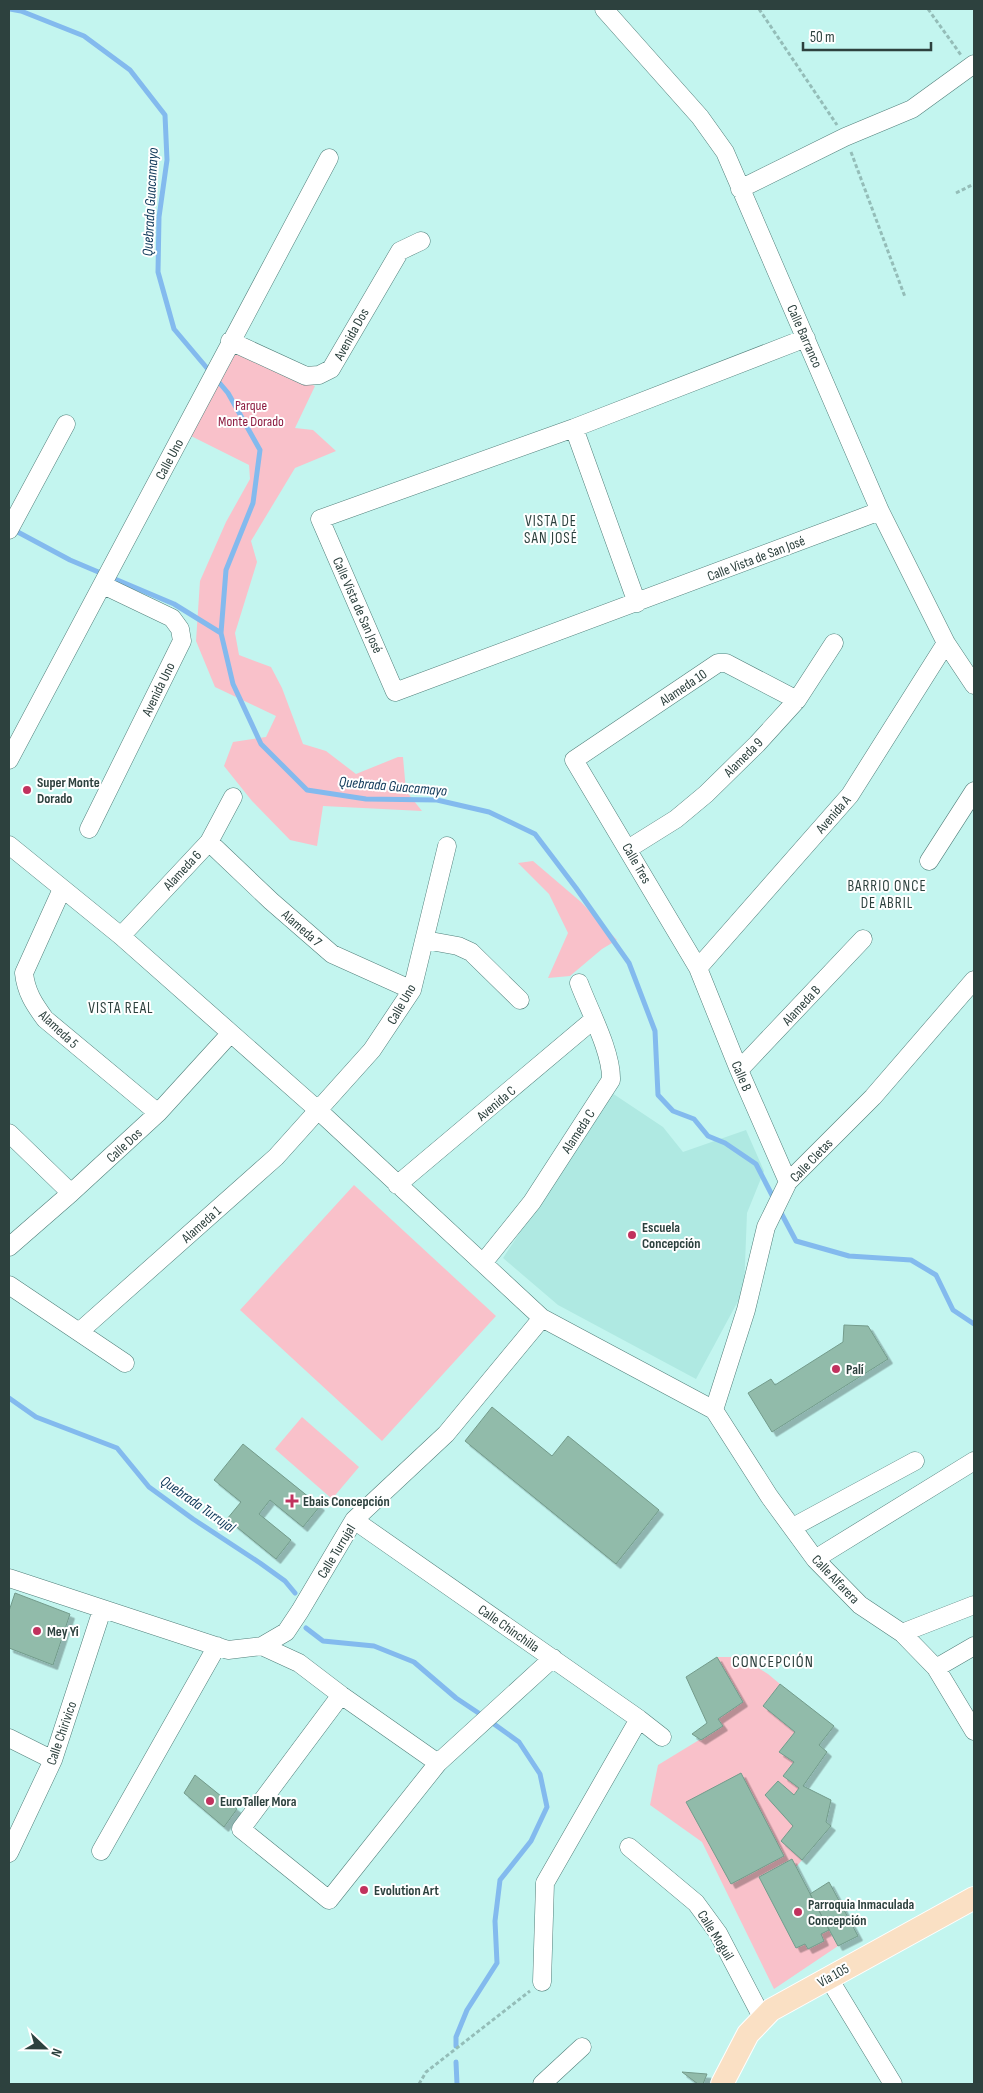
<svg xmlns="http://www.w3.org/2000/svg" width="983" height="2093" viewBox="0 0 983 2093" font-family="'Sofia Sans Condensed',sans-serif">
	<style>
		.built { fill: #afe9e2 }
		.green { fill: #f9c1ca }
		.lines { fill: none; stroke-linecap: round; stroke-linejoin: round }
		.stream { stroke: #83baee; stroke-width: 5 }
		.building { fill: #91bbaa; stroke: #739b8b; filter: url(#shadow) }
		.minor-casing { stroke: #517f7a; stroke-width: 19 }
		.major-casing { stroke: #fff; stroke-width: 24 }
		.path { stroke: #94bdb8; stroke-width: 3; stroke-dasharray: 4 2.5; stroke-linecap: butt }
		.minor { stroke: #fff; stroke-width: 18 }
		.major { stroke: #fae0c4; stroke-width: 22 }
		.poi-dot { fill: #c1325e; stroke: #fff; stroke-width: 2 }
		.labels { text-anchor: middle; stroke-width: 4; stroke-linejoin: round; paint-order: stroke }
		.street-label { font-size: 14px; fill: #2d413e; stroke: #fff }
		.park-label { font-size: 14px; fill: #8c1a3f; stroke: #fff }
		.poi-label { font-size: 14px; font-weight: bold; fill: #2d413e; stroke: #fff; text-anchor: start }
		.water-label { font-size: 15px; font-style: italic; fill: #0c3657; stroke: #fff }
		.neighbourhood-label { font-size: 15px; letter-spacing: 1px; fill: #2d413e; stroke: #fff }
		.quarter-label { font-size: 16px; letter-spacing: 1px; fill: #2d413e; stroke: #fff }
	</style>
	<defs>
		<filter id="shadow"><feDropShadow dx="4.5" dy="4.5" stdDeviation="0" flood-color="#0004"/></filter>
	</defs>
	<rect width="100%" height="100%" fill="#c3f5ef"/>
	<!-- built -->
	<path class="built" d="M612,1093L663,1127L683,1152L746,1130L764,1171L747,1213L744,1290L696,1379L558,1305L503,1258Z"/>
	<!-- green -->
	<path class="green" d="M234,353H244L315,386L295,428L313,430L336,451L295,468L251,541L257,562L235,633L239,655L271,667L282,688L303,744L326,751L356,774L398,757H403L406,791L422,811L323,806L317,846L290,840L252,801L224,766L233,742L266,737L276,716L215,687L196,641L200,581L226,522L250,479L249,465L189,435Z
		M533,861L581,902L617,940L602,949L570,976L548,978L568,933L549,894L518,863Z
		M354,1185L496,1316L382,1441L240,1310Z
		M302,1417L359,1467L332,1499L275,1449Z
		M717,1657H740L768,1674L780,1684L763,1706L795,1732L779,1752L794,1762L783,1776L799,1788L794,1795L778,1781L765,1795L793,1826L802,1860L796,1867L792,1860L759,1877L796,1948L805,1944L808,1949L824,1941L821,1934L829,1930L838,1946L774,1989L702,1842L650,1805L658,1765L722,1726L718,1719L743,1702Z"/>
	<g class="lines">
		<!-- stream -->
		<path class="stream" d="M10,9L21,11L84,36L130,70L165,115L167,160L159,217L158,272L174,329L228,393L260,450L253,503L226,570L221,633L233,684L261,744L307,790L366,799L437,800L489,812L535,834L576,888L629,963L655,1031L658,1095L673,1111L694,1119L708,1136L725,1143L756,1164L774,1199
			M14,530L70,560L174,604L221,633
			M779,1209L796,1241L849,1256L911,1260L936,1275L953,1310L974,1324
			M9,1398L36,1417L117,1448L149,1487L193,1519L260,1563L285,1581L295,1593
			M306,1628L323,1641L374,1646L414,1662L456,1698L480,1714
			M456,2046V2037L467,2010L497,1963L495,1921L500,1880L531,1841L547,1807L540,1774L519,1742L494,1724
			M456,2062L457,2084"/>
	</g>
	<!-- building -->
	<path class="building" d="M844,1325L868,1326L888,1359L772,1432L748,1393L771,1379L775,1385L843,1342Z
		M492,1407L552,1456L568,1436L659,1510L616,1564L465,1441Z
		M243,1444L320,1506L303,1527L270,1500L259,1514L291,1540L276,1559L227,1519L241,1502L214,1480Z
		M15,1593L70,1614L53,1665L9,1648V1611Z
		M717,1657L743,1702L718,1719L723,1726L701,1740L692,1734L707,1723L686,1677Z
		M780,1684L834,1726L819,1745L827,1752L803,1786L831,1800L826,1822L831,1826L802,1860L781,1841L793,1826L765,1795L778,1781L794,1795L799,1788L783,1776L794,1762L779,1752L795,1732L763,1706Z
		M741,1773L784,1856L731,1884L686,1802Z
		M195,1775L237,1809L224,1827L184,1793Z
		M792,1859L829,1930L821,1934L824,1941L808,1949L805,1944L796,1948L759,1877Z
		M829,1882L858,1936L838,1946L810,1894Z
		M682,2072L707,2074L703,2084H698Z"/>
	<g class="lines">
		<defs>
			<path id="minor" d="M604,9L700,117L725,152L880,511L946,643L974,685
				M740,189L845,137L912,109L974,64
				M806,338L574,428L320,519L395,692L880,511
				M230,341L306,376L319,375L331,369L400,251L421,241
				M574,428L637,603
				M9,530L66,424
				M9,760L329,158
				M89,829L182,641L180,629L172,618L103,585
				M209,842L271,901L332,954L412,990
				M9,845L121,936L319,1111L542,1318L714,1410L769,1496L815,1559L860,1605L902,1633L936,1668L974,1731
				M628,849L676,819L706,794L757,744L797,700L834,643
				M929,861L974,791
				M62,889L24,973C26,992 34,1004 45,1019L158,1113
				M121,936L209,842L233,797
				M425,940L458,946L471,952L520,1000
				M698,968L850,795L946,643
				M739,1070L863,939
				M9,1133L71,1193
				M788,1182L739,1070L698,968L574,760L718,663H726L797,700
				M397,1185L593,1020
				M9,1247L71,1193L158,1113L230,1034
				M483,1263L532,1202L611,1080C612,1052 589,1010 579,983
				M9,1285L125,1363
				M79,1332L276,1157L372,1050L412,990L447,846
				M714,1410L746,1310L766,1227L788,1182L873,1097L974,980
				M354,1520L639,1719L662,1737
				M793,1527L915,1461
				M815,1559L974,1461
				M9,1578L228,1650L262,1646L286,1632L300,1611L354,1520L446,1434L542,1318
				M902,1633L974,1605
				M262,1646L299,1663L341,1695L241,1829L329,1900L438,1763L553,1658
				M936,1668L974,1646
				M341,1695L438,1763
				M9,1738L53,1760
				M629,1847L696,1903L718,1933L763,2019
				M101,1851L217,1646
				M9,1853L53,1760L102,1610
				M828,1977L893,2084
				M542,1982L545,1883L639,1719
				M542,2084L582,2047"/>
			<path id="major" d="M722,2084L748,2034L771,2010L974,1898"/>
		</defs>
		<!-- minor casing -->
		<use href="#minor" class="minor-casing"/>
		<!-- major casing -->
		<use href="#major" class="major-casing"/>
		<!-- path -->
		<path class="path" d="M759,9L837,125
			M928,9L961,55
			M851,152L905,297
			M956,193L974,184
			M419,2084L426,2072L530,1991"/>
		<!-- minor -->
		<use href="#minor" class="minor"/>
		<!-- major -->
		<use href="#major" class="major"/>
	</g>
	<!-- markers -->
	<g class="poi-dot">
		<circle cx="27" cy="790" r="5"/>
		<circle cx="632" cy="1235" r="5"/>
		<circle cx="836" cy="1369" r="5"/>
		<path d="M289.5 1493.5h5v5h5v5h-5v5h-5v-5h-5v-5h5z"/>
		<circle cx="37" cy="1631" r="5"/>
		<circle cx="210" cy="1801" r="5"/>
		<circle cx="364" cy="1890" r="5"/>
		<circle cx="798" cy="1912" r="5"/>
	</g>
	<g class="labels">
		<!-- street labels -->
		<g class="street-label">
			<text transform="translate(351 334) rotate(-61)" y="5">Avenida Dos</text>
			<text transform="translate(805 336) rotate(66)" y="5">Calle Barranco</text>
			<text transform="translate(169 459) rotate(-62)" y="5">Calle Uno</text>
			<text transform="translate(756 558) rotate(-21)" y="5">Calle Vista de San José</text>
			<text transform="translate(358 605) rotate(66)" y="5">Calle Vista de San José</text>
			<text transform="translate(683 687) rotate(-34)" y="5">Alameda 10</text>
			<text transform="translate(158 689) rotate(-64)" y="5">Avenida Uno</text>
			<text transform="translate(743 757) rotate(-45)" y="5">Alameda 9</text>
			<text transform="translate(833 814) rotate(-49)" y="5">Avenida A</text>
			<text transform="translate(637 863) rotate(60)" y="5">Calle Tres</text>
			<text transform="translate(182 870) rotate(-47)" y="5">Alameda 6</text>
			<text transform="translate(302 928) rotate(41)" y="5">Alameda 7</text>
			<text transform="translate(401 1004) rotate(-60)" y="5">Calle Uno</text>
			<text transform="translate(801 1005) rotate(-47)" y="5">Alameda B</text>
			<text transform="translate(59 1029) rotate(43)" y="5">Alameda 5</text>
			<text transform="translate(742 1076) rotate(67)" y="5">Calle B</text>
			<text transform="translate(496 1103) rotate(-40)" y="5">Avenida C</text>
			<text transform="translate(578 1131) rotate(-57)" y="5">Alameda C</text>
			<text transform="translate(124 1145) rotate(-43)" y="5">Calle Dos</text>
			<text transform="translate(811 1160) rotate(-46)" y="5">Calle Cletas</text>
			<text transform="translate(201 1224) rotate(-42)" y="5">Alameda 1</text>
			<text transform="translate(336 1551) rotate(-59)" y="5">Calle Turrujal</text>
			<text transform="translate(836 1579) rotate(46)" y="5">Calle Alfarera</text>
			<text transform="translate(509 1628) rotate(35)" y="5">Calle Chinchilla</text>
			<text transform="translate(61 1733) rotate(-71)" y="5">Calle Chirivico</text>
			<text transform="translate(716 1935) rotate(58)" y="5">Calle Moguil</text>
			<text transform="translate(833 1975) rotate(-29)" y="5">Vía 105</text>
		</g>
		<!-- park labels -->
		<g class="park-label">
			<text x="251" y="410">Parque<tspan x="251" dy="16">Monte Dorado</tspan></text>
		</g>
		<!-- poi labels -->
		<g class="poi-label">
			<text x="37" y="787">Super Monte<tspan x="37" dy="16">Dorado</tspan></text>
			<text x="642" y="1232">Escuela<tspan x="642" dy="16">Concepción</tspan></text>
			<text x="846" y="1374">Palí</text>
			<text x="303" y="1506">Ebais Concepción</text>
			<text x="47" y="1636">Mey Yi</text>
			<text x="220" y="1806">EuroTaller Mora</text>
			<text x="374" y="1895">Evolution Art</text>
			<text x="808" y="1909">Parroquia Inmaculada<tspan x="808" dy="16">Concepción</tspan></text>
		</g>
		<!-- water labels -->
		<g class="water-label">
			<text transform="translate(150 202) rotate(-87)" y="5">Quebrada Guacamayo</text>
			<text transform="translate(393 786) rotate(5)" y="5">Quebrada Guacamayo</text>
			<text transform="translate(198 1504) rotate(35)" y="5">Quebrada Turrujal</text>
		</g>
		<!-- neighbourhood labels -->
		<g class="neighbourhood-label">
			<text x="551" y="526">VISTA DE<tspan x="551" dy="17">SAN JOSÉ</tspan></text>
			<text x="887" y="891">BARRIO ONCE<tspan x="887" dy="17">DE ABRIL</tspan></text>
			<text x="121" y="1013">VISTA REAL</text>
		</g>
		<!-- quarter labels -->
		<g class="quarter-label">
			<text x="773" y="1667">CONCEPCIÓN</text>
		</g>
	</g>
	<!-- border -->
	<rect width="983" height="2093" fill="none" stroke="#2d413e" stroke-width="20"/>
	<!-- north arrow -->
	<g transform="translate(45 2048) rotate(112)" stroke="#ffffff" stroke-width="4" paint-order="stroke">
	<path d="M0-4L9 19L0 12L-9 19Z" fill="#2d413e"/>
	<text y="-8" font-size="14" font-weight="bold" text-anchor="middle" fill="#2d413e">N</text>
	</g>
	<!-- scale -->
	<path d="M803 42v8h128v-8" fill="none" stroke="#2d413e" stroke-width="2.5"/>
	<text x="810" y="42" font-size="15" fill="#2d413e" stroke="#ffffff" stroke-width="4" paint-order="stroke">50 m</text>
</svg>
